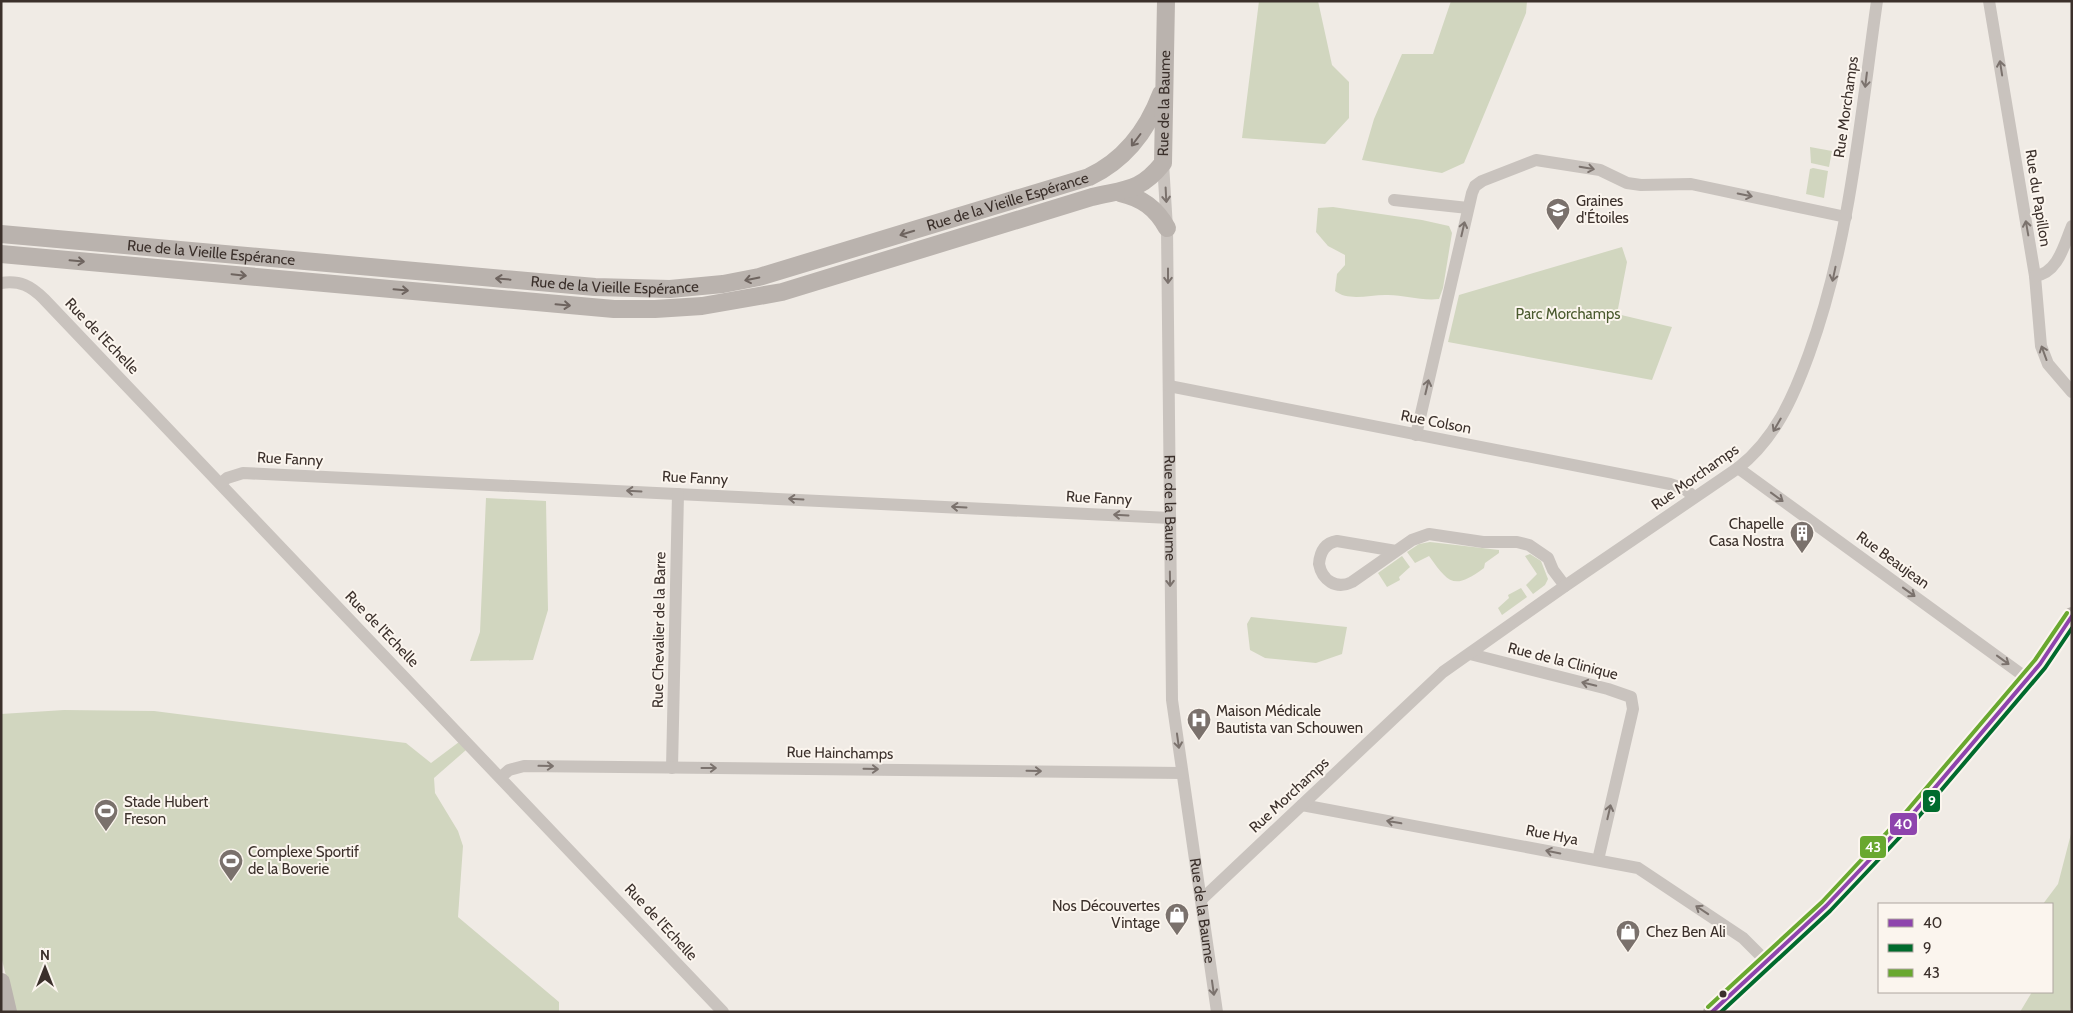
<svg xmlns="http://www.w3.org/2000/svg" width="2073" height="1013" viewBox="0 0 2073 1013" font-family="Cabin,sans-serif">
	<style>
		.green { fill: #d1d6bf }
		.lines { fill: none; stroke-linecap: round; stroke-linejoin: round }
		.street { stroke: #c9c3be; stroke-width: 12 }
		.secondary { stroke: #bab3ae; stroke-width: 18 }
		.bus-1-casing { stroke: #fbf5ee; stroke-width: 8 }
		.bus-2-casing { stroke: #fbf5ee; stroke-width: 8 }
		.bus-3-casing { stroke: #fbf5ee; stroke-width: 8 }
		.bus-1 { stroke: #8e44ad; stroke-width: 4 }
		.bus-2 { stroke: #006b2d; stroke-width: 4 }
		.bus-3 { stroke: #69a82f; stroke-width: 4 }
		.oneway { stroke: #7b726d }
		.oneway2 { stroke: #6e645f }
		.bus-dot { fill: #3b302b; stroke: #fbf5ee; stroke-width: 2 }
		.labels { text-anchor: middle; stroke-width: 4; stroke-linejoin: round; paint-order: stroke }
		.street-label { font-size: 15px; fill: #3b302b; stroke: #fbf5ee }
		.poi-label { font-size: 15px; fill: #3b302b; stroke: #fbf5ee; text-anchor: start }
		.park-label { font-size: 15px; fill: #4a5a2e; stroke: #fbf5ee }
		.line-badge { stroke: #fbf5ee; stroke-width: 2 }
		.badge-label { font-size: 14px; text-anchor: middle; font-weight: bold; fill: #fff }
	</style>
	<rect width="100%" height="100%" fill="#f0ebe5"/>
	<!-- green -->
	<path class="green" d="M1259,1H1318L1332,65L1349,82V118L1325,144L1242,138Z
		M1451,1H1527L1526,13L1464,163L1442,173L1362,160L1374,119L1402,54H1433Z
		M1810,147L1832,151L1829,167L1811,163Z
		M1813,168L1828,171L1824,198L1806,194L1810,169Z
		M1333,207L1422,220L1449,226L1452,233L1443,288L1439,299C1421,301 1405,295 1388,295C1372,294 1349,302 1335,291L1337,274L1345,265V255L1328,246L1316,232L1318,208Z
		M1622,247L1627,262L1617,314L1672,327L1652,380L1448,342L1459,295Z
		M486,498L546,501L548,610L533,660L470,661L480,632Z
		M1430,542L1499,550V553L1485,563L1484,568C1454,590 1449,584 1429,556L1415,563L1407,552L1419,544Z
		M1530,554L1541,561L1548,579L1545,585L1533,594L1526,585L1537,574L1525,556Z
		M1402,556L1410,567L1399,577L1400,580L1387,587L1378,573Z
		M1521,588L1527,597L1502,615L1498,608L1509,598L1508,595Z
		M1251,617L1347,627L1342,654L1316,663L1265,658L1250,650L1247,624Z
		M64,710L154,711L406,743L431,763L459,742L466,750L434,778L435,793L458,831L463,846L458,917L559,1002V1012H15L1,956V714Z
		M2072,830V1005L2069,1012H2020L2032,992H2052V904H2043L2058,884Z"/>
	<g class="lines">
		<!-- street -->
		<g class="street">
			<path d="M1989,1L2035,276L2041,346L2048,364L2072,392"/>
			<path id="s1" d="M1163,163L1167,228L1172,700L1217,1012"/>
			<path d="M1394,200L1468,208"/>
			<path d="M2035,276C2058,273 2064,245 2072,226"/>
			<path d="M1,283C20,280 31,286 44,299L723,1012"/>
			<path d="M1169,386L1670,484L1685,489L1694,497"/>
			<path d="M1416,435L1472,193L1475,186L1482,181L1536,160L1600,170L1627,183L1641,185L1691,184L1846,217"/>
			<path d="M1738,468L2028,679"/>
			<path d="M221,483L227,478L243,473L1170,518"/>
			<path d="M1396,551L1337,541C1325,543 1320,552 1319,564C1322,580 1336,590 1352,582L1412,540L1429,534L1483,542H1517L1529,545L1548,558L1553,570L1565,586"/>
			<path d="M1470,654L1608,689L1631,697L1633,709L1598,860"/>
			<path d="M672,768L678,494"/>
			<path d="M501,777L509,770L524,766L1182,773"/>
			<path d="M1302,805L1638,868L1743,938L1767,962"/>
			<path d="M1201,900L1443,672L1565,586L1738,468C1775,439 1793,398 1809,354C1850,241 1860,120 1877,1"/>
		</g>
		<!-- secondary -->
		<g class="secondary">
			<path d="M1120,193C1142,198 1156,208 1167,228"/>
			<path id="s2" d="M1,234L595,287L670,289L723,284L759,277L1089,177C1125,160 1147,131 1161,94"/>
			<path id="s3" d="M1,254L614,309H655L702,306L782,292L1092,197C1125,189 1140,192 1163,163L1166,1"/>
			<path d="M1,982L8,1012"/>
			<path d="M1712,1012L1826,906L1910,817L2040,664L2072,616"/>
		</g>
		<defs>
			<path id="bus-1" d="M1712,1012L1826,906L1910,817L2040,664L2072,616"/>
			<path id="bus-2" d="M1721,1012L1830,911L1915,821L2045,668L2072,628"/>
			<path id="bus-3" d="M1708,1007L1822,902L1905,813L2035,660L2067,613"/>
		</defs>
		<!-- bus-1 casing -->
		<use href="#bus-1" class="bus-1-casing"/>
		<!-- bus-2 casing -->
		<use href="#bus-2" class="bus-2-casing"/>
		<!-- bus-3 casing -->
		<use href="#bus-3" class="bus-3-casing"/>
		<!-- bus-1 -->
		<use href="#bus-1" class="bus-1"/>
		<!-- bus-2 -->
		<use href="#bus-2" class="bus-2"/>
		<!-- bus-3 -->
		<use href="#bus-3" class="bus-3"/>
	</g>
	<!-- one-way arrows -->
	<defs><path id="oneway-shaft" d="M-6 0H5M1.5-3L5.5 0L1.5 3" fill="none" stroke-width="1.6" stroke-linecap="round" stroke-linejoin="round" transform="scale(1.25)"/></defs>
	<g class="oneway">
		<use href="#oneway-shaft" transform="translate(2001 68) rotate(-99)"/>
		<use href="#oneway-shaft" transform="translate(1866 80) rotate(97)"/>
		<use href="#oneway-shaft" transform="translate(1587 168) rotate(10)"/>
		<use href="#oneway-shaft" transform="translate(1166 195) rotate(87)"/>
		<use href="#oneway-shaft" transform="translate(1745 195) rotate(12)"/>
		<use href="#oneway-shaft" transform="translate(2027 228) rotate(-100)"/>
		<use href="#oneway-shaft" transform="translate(1463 229) rotate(-77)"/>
		<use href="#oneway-shaft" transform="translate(1834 274) rotate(102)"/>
		<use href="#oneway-shaft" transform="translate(1168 276) rotate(90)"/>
		<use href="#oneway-shaft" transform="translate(2044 353) rotate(-110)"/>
		<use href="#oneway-shaft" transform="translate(1427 387) rotate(-77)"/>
		<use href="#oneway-shaft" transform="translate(1777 425) rotate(120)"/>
		<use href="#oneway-shaft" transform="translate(634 491) rotate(-177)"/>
		<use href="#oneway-shaft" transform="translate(1777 497) rotate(36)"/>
		<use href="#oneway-shaft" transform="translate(796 499) rotate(-177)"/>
		<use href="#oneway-shaft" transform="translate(959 507) rotate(-177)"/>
		<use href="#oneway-shaft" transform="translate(1121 515) rotate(-177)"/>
		<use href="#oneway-shaft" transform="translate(1170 579) rotate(89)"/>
		<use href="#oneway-shaft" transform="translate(1909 592) rotate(36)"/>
		<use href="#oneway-shaft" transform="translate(2003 660) rotate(36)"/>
		<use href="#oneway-shaft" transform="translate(1589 684) rotate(-166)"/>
		<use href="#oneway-shaft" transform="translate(1178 741) rotate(82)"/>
		<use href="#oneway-shaft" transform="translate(546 766) rotate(1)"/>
		<use href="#oneway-shaft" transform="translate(709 768)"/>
		<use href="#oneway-shaft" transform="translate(871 769) rotate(1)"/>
		<use href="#oneway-shaft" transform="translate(1034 771) rotate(1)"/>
		<use href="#oneway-shaft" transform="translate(1609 812) rotate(-77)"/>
		<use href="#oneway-shaft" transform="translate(1394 822) rotate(-170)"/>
		<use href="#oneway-shaft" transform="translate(1553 852) rotate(-169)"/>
		<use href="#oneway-shaft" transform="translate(1702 910) rotate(-146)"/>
		<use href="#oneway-shaft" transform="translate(1213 988) rotate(82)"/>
	</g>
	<g class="oneway2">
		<use href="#oneway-shaft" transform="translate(1136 140) rotate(127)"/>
		<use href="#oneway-shaft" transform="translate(907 233) rotate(163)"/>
		<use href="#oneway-shaft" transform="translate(77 261) rotate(5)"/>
		<use href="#oneway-shaft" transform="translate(239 275) rotate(6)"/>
		<use href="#oneway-shaft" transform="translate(503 279) rotate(-175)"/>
		<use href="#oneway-shaft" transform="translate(752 279) rotate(168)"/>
		<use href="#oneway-shaft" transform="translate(401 290) rotate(5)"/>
		<use href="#oneway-shaft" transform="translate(563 305) rotate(5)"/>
	</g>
	<!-- icons -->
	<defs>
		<symbol id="school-pin" viewBox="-11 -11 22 30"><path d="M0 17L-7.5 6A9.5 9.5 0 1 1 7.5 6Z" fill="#7a716c" stroke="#fbf5ee"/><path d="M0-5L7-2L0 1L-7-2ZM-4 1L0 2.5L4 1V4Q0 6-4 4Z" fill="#fff"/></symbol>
		<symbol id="building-pin" viewBox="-11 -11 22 30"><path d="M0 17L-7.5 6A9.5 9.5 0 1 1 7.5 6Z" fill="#7a716c" stroke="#fbf5ee"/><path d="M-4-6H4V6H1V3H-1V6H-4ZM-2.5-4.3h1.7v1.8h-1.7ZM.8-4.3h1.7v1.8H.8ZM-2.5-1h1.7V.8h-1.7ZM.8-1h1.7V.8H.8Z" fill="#fff"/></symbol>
		<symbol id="hospital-pin" viewBox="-11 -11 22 30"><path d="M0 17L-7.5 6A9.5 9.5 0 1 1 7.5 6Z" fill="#7a716c" stroke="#fbf5ee"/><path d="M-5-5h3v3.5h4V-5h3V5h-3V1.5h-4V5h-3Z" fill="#fff"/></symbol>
		<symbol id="stadium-pin" viewBox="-11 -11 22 30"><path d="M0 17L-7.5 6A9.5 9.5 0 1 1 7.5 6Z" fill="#7a716c" stroke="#fbf5ee"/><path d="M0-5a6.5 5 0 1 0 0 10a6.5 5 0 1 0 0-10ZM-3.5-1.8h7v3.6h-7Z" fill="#fff"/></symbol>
		<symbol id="shop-pin" viewBox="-11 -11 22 30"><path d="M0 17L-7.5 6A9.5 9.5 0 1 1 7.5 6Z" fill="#7a716c" stroke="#fbf5ee"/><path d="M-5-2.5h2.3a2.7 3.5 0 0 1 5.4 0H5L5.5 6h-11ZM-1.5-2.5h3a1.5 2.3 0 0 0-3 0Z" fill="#fff"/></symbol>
	</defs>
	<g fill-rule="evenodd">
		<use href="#school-pin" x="1544" y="196" width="28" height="38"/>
		<use href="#building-pin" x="1788" y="519" width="28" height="38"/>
		<use href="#hospital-pin" x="1185" y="706" width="28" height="38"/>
		<use href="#stadium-pin" x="92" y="797" width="28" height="38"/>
		<use href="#stadium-pin" x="217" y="847" width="28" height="38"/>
		<use href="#shop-pin" x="1163" y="901" width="28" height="38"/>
		<use href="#shop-pin" x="1614" y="918" width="28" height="38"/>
	</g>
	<!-- markers -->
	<circle class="bus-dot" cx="1723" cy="994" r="4.5"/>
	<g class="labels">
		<!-- street labels -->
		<g class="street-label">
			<text dy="5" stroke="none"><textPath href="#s3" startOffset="1250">Rue de la Baume</textPath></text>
			<text transform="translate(1846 107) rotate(-82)" y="5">Rue Morchamps</text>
			<text transform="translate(2038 198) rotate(81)" y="5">Rue du Papillon</text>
			<text dy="5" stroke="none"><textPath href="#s2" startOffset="1021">Rue de la Vieille Espérance</textPath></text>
			<text dy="5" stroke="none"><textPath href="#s2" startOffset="211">Rue de la Vieille Espérance</textPath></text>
			<text dy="5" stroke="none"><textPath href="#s2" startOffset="616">Rue de la Vieille Espérance</textPath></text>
			<text transform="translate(102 336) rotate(46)" y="5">Rue de l'Echelle</text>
			<text transform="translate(1436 422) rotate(11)" y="5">Rue Colson</text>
			<text transform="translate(290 459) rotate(3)" y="5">Rue Fanny</text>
			<text transform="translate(1695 477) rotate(-35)" y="5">Rue Morchamps</text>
			<text transform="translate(695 478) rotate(3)" y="5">Rue Fanny</text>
			<text transform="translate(1099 498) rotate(3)" y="5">Rue Fanny</text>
			<text dy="5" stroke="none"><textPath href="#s1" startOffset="345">Rue de la Baume</textPath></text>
			<text transform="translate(1893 560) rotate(36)" y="5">Rue Beaujean</text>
			<text transform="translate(382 629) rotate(46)" y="5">Rue de l'Echelle</text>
			<text transform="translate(659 630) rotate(-89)" y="5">Rue Chevalier de la Barre</text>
			<text transform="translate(1563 661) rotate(14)" y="5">Rue de la Clinique</text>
			<text transform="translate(840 753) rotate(1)" y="5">Rue Hainchamps</text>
			<text transform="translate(1289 795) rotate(-43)" y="5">Rue Morchamps</text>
			<text transform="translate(1552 835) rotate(11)" y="5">Rue Hya</text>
			<text dy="5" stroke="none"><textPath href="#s1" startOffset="750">Rue de la Baume</textPath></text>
			<text transform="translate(661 922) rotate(47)" y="5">Rue de l'Echelle</text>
		</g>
		<!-- poi labels -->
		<g class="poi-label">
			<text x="1576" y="206">Graines<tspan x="1576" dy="17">d'Étoiles</tspan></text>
			<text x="1784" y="529" text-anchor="end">Chapelle<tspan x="1784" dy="17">Casa Nostra</tspan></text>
			<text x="1216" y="716">Maison Médicale<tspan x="1216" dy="17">Bautista van Schouwen</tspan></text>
			<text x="124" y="807">Stade Hubert<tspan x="124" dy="17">Freson</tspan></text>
			<text x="248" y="857">Complexe Sportif<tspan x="248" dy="17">de la Boverie</tspan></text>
			<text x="1160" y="911" text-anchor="end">Nos Découvertes<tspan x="1160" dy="17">Vintage</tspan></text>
			<text x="1646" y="937">Chez Ben Ali</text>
		</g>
		<!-- park labels -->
		<g class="park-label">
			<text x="1568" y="319">Parc Morchamps</text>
		</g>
	</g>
	<g class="line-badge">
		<rect x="1922" y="789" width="19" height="24" rx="5" fill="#006b2d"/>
		<rect x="1889" y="812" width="29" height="24" rx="5" fill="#8e44ad"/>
		<rect x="1859" y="835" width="28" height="24" rx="5" fill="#69a82f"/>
	</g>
	<g class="badge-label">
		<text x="1932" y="806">9</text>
		<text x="1903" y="829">40</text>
		<text x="1873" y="852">43</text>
	</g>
	<!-- border -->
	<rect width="2073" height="1013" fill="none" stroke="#3b302b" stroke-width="5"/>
	<!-- legend -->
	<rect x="1878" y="903" width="175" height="90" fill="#fbf5ee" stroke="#aea6a0"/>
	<rect x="1888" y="919" width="25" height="8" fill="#8e44ad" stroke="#aea6a0"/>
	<text x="1923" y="928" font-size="15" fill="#3b302b">40</text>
	<rect x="1888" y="944" width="25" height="8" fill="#006b2d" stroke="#aea6a0"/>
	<text x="1923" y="953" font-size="15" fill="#3b302b">9</text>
	<rect x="1888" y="969" width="25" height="8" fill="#69a82f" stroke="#aea6a0"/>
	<text x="1923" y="978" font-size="15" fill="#3b302b">43</text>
	<!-- north arrow -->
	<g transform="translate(45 968)" stroke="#fbf5ee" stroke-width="4" paint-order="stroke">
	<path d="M0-4L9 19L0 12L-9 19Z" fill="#3b302b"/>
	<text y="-8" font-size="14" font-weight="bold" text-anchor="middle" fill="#3b302b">N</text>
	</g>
</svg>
